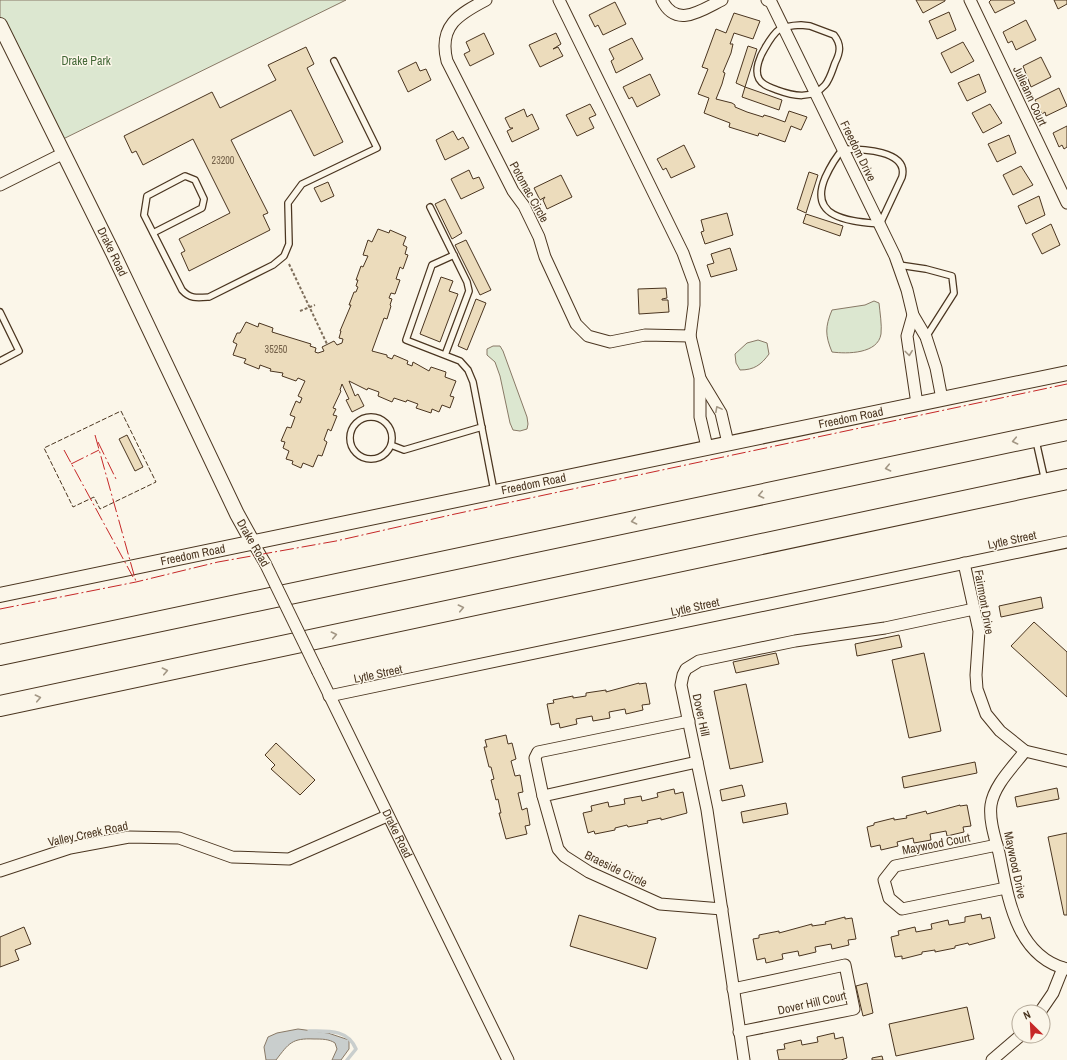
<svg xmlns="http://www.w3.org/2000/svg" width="1067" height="1060" viewBox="0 0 1067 1060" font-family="'Archivo Narrow',sans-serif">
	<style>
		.green { fill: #dce7d0; stroke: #887966 }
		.water { fill: #c9cecd; stroke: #887966 }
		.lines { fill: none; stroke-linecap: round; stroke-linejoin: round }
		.stream { stroke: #c9cecd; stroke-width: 3.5 }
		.building { fill: #ecdcbc; stroke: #4a3520 }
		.service-casing { stroke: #4a3520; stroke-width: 8 }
		.minor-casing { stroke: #4a3520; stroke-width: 13 }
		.tertiary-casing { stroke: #4a3520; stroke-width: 16 }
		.motorway-casing { stroke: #4a3520; stroke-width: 22 }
		.path { stroke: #7f6f5c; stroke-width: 2; stroke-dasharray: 3 2; stroke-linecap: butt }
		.service { stroke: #fbf6e9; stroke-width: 5.5 }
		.minor { stroke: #fbf6e9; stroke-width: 11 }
		.tertiary { stroke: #fbf6e9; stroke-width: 14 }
		.motorway { stroke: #fbf6e9; stroke-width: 20 }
		.minor-bridge-casing { stroke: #4a3520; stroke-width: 13; stroke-linecap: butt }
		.minor-bridge { stroke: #fbf6e9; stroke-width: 11 }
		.fence { stroke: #4a3520; stroke-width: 1; stroke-dasharray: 5 2; stroke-linecap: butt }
		.power { stroke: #c62828; stroke-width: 1; stroke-dasharray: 14 3 2 3; stroke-linecap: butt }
		.oneway { stroke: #a29684 }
		.labels { text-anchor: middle; stroke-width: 3; stroke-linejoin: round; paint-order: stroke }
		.number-label { font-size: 10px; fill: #725f47 }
		.park-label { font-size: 12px; fill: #436837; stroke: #fbf6e9 }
		.street-label { font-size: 12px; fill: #4a3520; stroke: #fbf6e9 }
	</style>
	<rect width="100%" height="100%" fill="#fbf6e9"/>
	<!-- green -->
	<path class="green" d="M0,0H346L57,142L0,26Z
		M874,301L879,303C880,313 882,325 881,334C878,354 847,354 832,352C825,335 825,327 832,310L865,305Z
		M758,340L767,343L769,354C761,365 754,370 740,370L736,363L735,354L747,343Z
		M493,346H500L503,351L527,417L528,424L527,429L520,431L513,430L510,423L500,376L495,362L487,355V349Z"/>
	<!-- water -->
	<path class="water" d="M298,1029L328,1033L349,1040V1049L341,1060H332L337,1049L335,1043C329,1039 322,1039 314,1039C292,1038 289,1043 276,1060H266L264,1047L268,1037L277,1033Z"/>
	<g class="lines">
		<!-- stream -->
		<path class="stream" d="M309,1031C328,1031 348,1029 356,1049L347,1060"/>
	</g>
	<!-- building -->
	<path class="building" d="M916,0H945V1L923,13Z
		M991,0H1013L1015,3L995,13L989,2Z
		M1054,0H1067V4L1058,9Z
		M615,2L626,24L603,35L598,25L595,27L589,15Z
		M949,12L956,30L937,39L929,21Z
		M734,13L760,21L753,39L734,33L730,44H733L731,53L723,72L725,73L722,84L716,99L732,103L735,105V107L747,112L763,117L764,115L771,117L785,122L789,111L807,117L801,130L791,126L785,142L759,133L758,136L729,127L730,123L704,113L709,98L698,94L708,69L702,67L716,29L726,33Z
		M1026,20L1036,40L1016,50L1012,41L1008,43L1003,32Z
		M484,33L494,54L470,66L464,54L470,51L466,42Z
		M556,33L561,44L553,49L558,47L563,56L540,67L529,45Z
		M632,38L643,59L616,73L611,61L614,59L609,49Z
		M963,42L974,61L951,73L941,53Z
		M748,46L757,49L745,87L736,83Z
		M306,47L314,64L307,68L343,142L314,156L291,110L231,140L268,213L263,215L270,230L189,271L181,253L185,251L179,239L230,213L193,139L143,165L136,151L132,153L124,136L212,92L220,108L276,80L268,65Z
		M1041,57L1051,77L1031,87L1023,66Z
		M416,62L420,71L426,69L431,80L408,92L398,71Z
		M650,74L660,95L637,107L632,97L629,99L623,87Z
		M979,74L986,92L967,101L958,83Z
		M745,87L782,100L779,110L742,97Z
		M1059,88L1067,106L1046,116L1045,112L1042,114L1035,100Z
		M590,104L596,115L589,118L594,128L577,136L566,115Z
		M990,104L1002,123L983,133L972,113Z
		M524,109L527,117L532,114L539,129L512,142L507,131L513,128H510L505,118Z
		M1067,126V147L1064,149L1062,145L1059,147L1053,133Z
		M453,131L458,140L463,137L469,148L445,160L436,140Z
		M1009,135L1016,153L997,162L988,144Z
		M684,145L695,167L671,178L666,168L663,170L657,159Z
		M1021,166L1033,185L1013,195L1003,175Z
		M469,170L473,179L479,177L484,188L461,199L451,179Z
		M809,172L818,175L806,213L797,209Z
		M561,175L572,197L547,209L543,200L545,197L540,200L534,188Z
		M328,182L334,196L321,202L314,188Z
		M1039,196L1045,215L1026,224L1018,206Z
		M445,199L462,233L452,239L435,204Z
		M727,213L733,235L705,244L701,232L704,231L701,220Z
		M806,214L843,226L840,236L803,223Z
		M1051,224L1060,245L1042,254L1032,234Z
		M378,229L389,233L390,230L406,237L403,245L407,247L405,254L408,255L403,269L400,267L396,279L400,280L395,294L391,293L389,298L392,299L390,305L391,306L387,319L384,318L372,351L387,355V357L392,359L394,355L408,361L407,364L412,366L413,362L429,371L431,367L446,372L445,377L456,381L450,396L454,397L450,408L442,405L439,412L432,409L431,413L416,408L418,404L407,400L406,402L394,398L392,402L378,396L379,392L368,388L367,390L349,381L355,396L358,394L364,406L352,412L346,400L349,399L342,384L340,390L341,391L333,408L336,409L333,415L337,416L331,431L328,429L324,440L327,442L322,456L318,455L313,467L303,463L301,468L292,464L293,461L286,459L289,451L283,448L285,442L281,441L287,427L291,428L295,417L290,415L296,401L300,403L302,398L298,396L305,381L298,378L296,381L282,376L283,373L270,371L271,369L260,365L259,369L244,363L246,359L233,355L237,344L233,342L237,333H240L246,322L258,327L259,323L273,328L272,332L311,344L310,346L316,348L315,352L318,353L324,351L322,347L334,341L337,345L342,343L343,339L339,338L341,331H340L351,305H349L354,292H356L358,287L356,286L358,280H356L361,266L363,267L368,256L363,255L368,240L372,242Z
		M466,240L491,290L480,295L455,245Z
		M730,248L737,270L711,277L707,265L714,263L711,254Z
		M441,277L453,281L449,291L458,294L440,342L420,334Z
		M666,288L667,298L662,299V300H668L669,312L639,314L638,289Z
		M476,299L486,303L467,350L458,346Z
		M127,435L143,467L135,471L119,439Z
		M1041,597L1043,608L1001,617L999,606Z
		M1034,622L1067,652V697L1011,646Z
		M899,635L902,647L857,656L855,644Z
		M776,653L779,664L736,673L733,662Z
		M924,653L941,731L909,738L892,660Z
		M639,683V684L646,683L650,704L642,705L643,710L626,714L625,709L609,712L610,718L593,721L592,716L576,719L577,724L560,728L559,723L551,725L547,704L554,703L553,700L573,696V698L586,696V693L606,690V692Z
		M746,684L763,762L730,769L714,691Z
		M506,735L508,744L512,743L516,759L511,761L515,776L520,775L523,792L518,793L522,810L527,808L530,825L525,826L527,834L506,839L499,813H501L498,799L496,800L491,780L494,779L491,767H489L484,747H487L485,740Z
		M276,743L315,780L300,795L271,769L275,765L265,755Z
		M975,762L977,773L904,788L902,777Z
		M742,785L745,796L722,801L720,790Z
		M1057,788L1059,799L1017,807L1015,797Z
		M674,789L675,794L683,792L687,813L661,820V818L647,821L648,823L628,827L627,825L615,828V830L595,834L594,831L588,833L583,813L592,811L591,806L608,802L609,807L625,804L624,799L641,796L642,801L658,797L657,793Z
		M786,803L788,814L743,823L741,812Z
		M960,805V806L967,805L971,826L963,827L964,832L947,836L946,831L930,834L931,840L914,843L913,838L897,842L898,846L881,850L880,845L871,847L867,827L874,825V823L894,818V820L907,818L906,816L926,811L927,814Z
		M1067,833V915H1064L1048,837Z
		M981,914L982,919L990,917L995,938L969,945L968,943L955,946V948L935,952V950L922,952V954L902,959V956L895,957L891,937L899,935L898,931L915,927L916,932L932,929L931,924L948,920L949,925L965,922V917Z
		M579,915L656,938L647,969L570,946Z
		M845,917V919L852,918L856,939L848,940L849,945L832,949L831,944L815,947L816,952L799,956L798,951L782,954L783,959L766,963L765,958L757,960L753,939L759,938V935L779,931V933L812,924V926L826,924L825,922Z
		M24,927L31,944L15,950L19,960L0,967V937Z
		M867,983L873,1013L863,1016L856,986Z
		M967,1007L974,1039L896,1056L889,1024Z
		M834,1033L835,1039L843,1037L847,1058L841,1060H779L777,1050L785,1049L784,1044L801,1040L802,1045L818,1042L817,1037Z
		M882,1056L883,1060H872V1058Z"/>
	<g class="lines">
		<defs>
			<path id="service" d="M801,25L810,26L834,35C842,45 840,53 835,63C832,71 830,79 825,85C812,100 793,96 777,90C770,87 763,86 759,79C754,70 760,56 765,48C776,29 779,26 801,25Z
				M843,149C861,149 909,150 902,177L880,224C851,221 808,219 825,178C830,167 835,158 843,149Z
				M430,207L467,282L469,291L445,355
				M153,233L202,208L204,199L195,180L185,176L147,196L144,215L182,290C190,299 197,298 209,297L273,265L284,256L289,244L288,203L302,184L377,148L334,61
				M454,255L432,265L406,340L460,361L468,370L473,382L494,491
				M899,265L926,269L952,276L954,293L926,337
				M0,312L19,351L0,361
				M350 438a21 21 0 1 1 42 0a21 21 0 1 1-42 0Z
				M1036,441L1045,481
				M391,445L404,450L482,427"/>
			<g id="minor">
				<path d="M486,0C459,14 438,26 447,61L513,191L524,206L539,237L545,257L576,324L588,336L610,342L645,335L690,336L694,305V283L683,253L559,0"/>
				<path d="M662,0C676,29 702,10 722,0"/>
				<path d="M767,0L771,2L895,256L907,290L913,315L926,337L936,368L942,399"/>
				<path d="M970,0L1067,203"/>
				<path d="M0,185L64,153"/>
				<path d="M913,315L907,336L917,404"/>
				<path d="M690,336L700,378V417L707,447"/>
				<path d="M701,380L721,413L728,443"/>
				<path d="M252,541L265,563"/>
				<path d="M964,563L979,631L976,675L977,689L986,714L1000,731L1025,751L1067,761"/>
				<path id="s1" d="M318,672L508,1060"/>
				<path d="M329,696L1067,542"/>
				<path d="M1025,751C1013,767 994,785 991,805C989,820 995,838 999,853C1008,896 1015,956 1067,969"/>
				<path d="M697,762L543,796L558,849L564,856L589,872L660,904L722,909"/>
				<path d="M543,796L535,758L538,752L689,721"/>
				<path d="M997,845L895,866L884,880L889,898L902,909L1006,888"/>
				<path d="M0,871L70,848L129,837L179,838L232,857L289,859L387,816"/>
				<path d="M733,989L845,965L854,1009L739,1032"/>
				<path d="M1040,1012L1053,993L1063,968"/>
				<path d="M744,1060L707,810L681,685L683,675L686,669L699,661L795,641L885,628L974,609"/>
				<path d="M992,1060L1020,1036"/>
			</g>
			<g id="tertiary">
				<path id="s2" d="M0,25L113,253L237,514L252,541"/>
				<path id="s3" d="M0,595L1067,373"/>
			</g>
			<path id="motorway" d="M0,655L1067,430
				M0,706L1067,479"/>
		</defs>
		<!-- service casing -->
		<use href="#service" class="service-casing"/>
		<!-- minor casing -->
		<use href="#minor" class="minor-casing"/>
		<!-- tertiary casing -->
		<use href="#tertiary" class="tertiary-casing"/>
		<!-- motorway casing -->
		<use href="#motorway" class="motorway-casing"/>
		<!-- path -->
		<path class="path" d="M289,264L327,344
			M300,311L315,305"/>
		<!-- service -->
		<use href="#service" class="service"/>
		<!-- minor -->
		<use href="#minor" class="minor"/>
		<!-- tertiary -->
		<use href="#tertiary" class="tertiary"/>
		<!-- motorway -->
		<use href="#motorway" class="motorway"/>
		<defs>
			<path id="minor-bridge" d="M265,563L318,672"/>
		</defs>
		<!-- minor-bridge casing -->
		<use href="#minor-bridge" class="minor-bridge-casing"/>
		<!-- minor-bridge -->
		<use href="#minor-bridge" class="minor-bridge"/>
		<!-- fence -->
		<path class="fence" d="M121,411L156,482L100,509L94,497L73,507L44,448Z"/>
		<!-- power -->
		<path class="power" d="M95,435L136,582
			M98,442L116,479
			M64,450L133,577
			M71,464L99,450
			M0,609L136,582L218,562L336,541L455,514L1067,384"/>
	</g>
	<!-- one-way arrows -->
	<defs><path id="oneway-chevron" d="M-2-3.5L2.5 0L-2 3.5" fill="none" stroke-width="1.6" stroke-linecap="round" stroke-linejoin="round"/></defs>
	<g class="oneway">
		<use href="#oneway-chevron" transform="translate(909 353) rotate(83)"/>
		<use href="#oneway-chevron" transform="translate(718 409) rotate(-118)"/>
		<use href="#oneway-chevron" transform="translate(1015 441) rotate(168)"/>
		<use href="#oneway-chevron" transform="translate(888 468) rotate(168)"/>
		<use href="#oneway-chevron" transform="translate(761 495) rotate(168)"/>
		<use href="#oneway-chevron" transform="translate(634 521) rotate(168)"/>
		<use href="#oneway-chevron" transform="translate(461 608) rotate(-12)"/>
		<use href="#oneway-chevron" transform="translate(334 635) rotate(-12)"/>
		<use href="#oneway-chevron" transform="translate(165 671) rotate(-12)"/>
		<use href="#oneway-chevron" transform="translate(38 698) rotate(-12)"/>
	</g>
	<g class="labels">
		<!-- number labels -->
		<g class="number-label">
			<text x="223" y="164">23200</text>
			<text x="276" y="353">35250</text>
		</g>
		<!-- park labels -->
		<g class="park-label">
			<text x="86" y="65">Drake Park</text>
		</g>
		<!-- street labels -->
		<g class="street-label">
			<text transform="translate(1030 96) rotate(65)" y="4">Julieann Court</text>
			<text transform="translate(858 151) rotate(64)" y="4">Freedom Drive</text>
			<text transform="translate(529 192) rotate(61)" y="4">Potomac Circle</text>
			<text dy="4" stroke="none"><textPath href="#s2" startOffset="253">Drake Road</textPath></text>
			<text dy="4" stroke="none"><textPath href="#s3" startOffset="869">Freedom Road</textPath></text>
			<text dy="4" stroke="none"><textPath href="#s3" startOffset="545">Freedom Road</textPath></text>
			<text transform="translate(1012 540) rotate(-12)" y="4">Lytle Street</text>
			<text transform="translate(253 543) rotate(60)" y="4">Drake Road</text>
			<text dy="4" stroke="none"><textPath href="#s3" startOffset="197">Freedom Road</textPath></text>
			<text transform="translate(984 602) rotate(80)" y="4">Fairmont Drive</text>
			<text transform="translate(695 607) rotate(-12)" y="4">Lytle Street</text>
			<text transform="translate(378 674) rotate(-12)" y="4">Lytle Street</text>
			<text transform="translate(701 715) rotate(78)" y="4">Dover Hill</text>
			<text transform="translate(88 834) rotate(-12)" y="4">Valley Creek Road</text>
			<text dy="4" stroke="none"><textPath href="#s1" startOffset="180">Drake Road</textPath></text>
			<text transform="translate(936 844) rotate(-11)" y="4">Maywood Court</text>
			<text transform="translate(1015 865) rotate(78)" y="4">Maywood Drive</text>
			<text transform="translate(616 869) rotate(26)" y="4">Braeside Circle</text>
			<text transform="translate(812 1003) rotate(-13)" y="4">Dover Hill Court</text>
		</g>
	</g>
	<!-- north arrow -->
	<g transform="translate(1031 1024) rotate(336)"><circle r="19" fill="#fbf6e9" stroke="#b4a999"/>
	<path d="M0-3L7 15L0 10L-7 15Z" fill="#c62828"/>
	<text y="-6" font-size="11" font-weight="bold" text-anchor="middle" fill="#4a3520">N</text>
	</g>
</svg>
